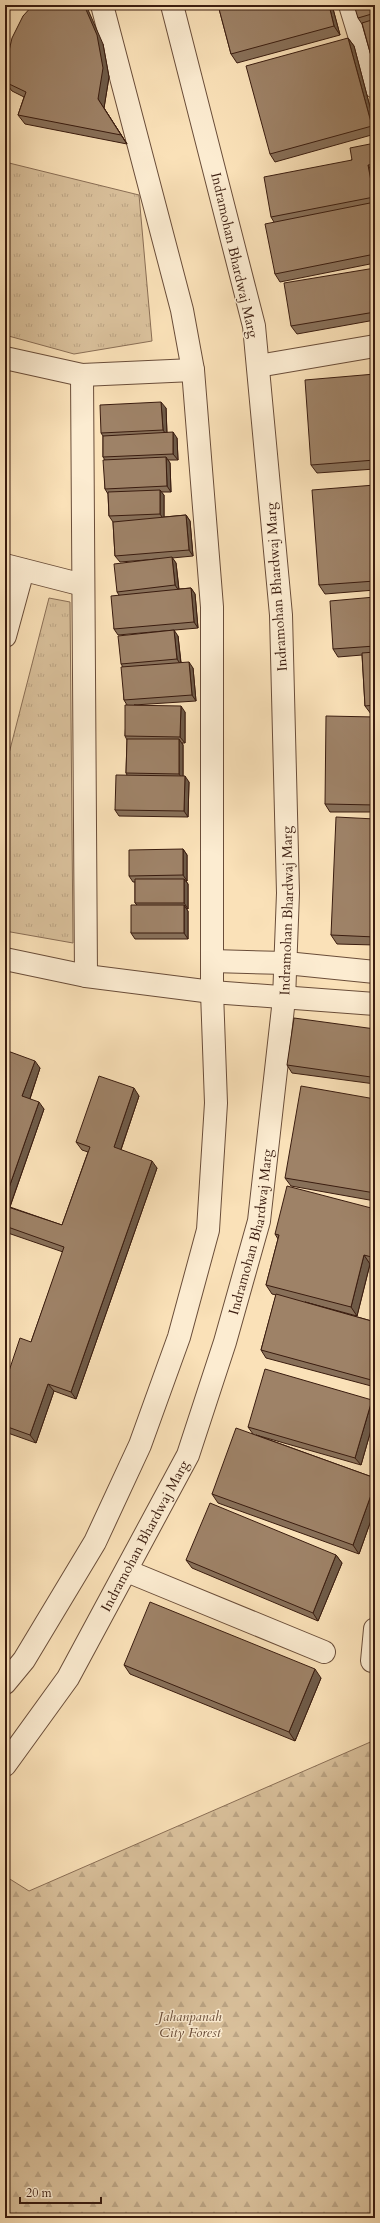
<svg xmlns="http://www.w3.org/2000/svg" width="380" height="2223" viewBox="0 0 380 2223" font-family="Cardo,serif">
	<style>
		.forest { fill: url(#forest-firs); stroke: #8a6e55 }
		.park { fill: url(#park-tufts); stroke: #8a6e55 }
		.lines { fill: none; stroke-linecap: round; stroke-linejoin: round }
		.minor-casing { stroke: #6a4d39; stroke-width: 24 }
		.minor { stroke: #fcecd1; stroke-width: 22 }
		.wall { fill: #887059; stroke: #3a1c0f }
		.shaded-wall { fill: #6f5b48; stroke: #3a1c0f }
		.building { fill: #9e8267; stroke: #3a1c0f }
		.labels { text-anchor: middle; stroke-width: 3; stroke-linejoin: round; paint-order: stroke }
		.street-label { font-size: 14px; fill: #3a1c0f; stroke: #fcecd1 }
		.park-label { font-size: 14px; font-style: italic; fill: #6a4d39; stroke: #fcecd1 }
	</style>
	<defs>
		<pattern id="forest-firs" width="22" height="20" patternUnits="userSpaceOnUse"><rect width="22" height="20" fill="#d9c09b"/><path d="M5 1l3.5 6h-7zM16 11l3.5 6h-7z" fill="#bba484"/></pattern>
		<pattern id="park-tufts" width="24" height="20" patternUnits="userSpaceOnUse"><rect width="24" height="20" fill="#d9c09b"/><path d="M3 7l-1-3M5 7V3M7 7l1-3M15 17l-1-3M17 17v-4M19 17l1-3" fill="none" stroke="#bba484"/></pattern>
	</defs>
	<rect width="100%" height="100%" fill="#fae1b8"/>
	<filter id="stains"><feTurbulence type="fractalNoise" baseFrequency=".005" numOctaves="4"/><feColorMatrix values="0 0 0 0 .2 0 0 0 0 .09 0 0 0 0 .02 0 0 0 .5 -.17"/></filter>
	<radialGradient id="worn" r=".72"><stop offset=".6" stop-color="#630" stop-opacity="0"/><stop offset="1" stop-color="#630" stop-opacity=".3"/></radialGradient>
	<!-- forest -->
	<path class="forest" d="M375,1740V2218H5V1876L29,1891Z"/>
	<!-- park -->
	<path class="park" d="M5,162L139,195L152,341L74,354L5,335Z
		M49,598L70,602L73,943L5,931V769Z"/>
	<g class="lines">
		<defs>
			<g id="minor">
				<path d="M350,5L375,87"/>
				<path d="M5,358L82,375L193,370"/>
				<path d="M258,366L375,346"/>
				<path d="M82,375L86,976"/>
				<path d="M5,565L83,585"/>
				<path d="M5,636L23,570"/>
				<path d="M5,959L86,976L212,992L375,1004"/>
				<path d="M212,961L286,963L375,972"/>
				<path d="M127,1571L324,1652"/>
				<path d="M372,1661L375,1629"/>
				<path d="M5,1683L24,1660L95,1542L140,1445L179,1337L208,1230L216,1103L212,992V607L193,370L182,310L102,5"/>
				<path id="s1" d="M5,1765L68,1678L188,1455L225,1342L259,1221L284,999L288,893L281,615L254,326L172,5"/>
			</g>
		</defs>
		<!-- minor casing -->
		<use href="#minor" class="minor-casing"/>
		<!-- minor -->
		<use href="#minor" class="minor"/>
	</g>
	<!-- wall -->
	<path class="wall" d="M218,5H332L340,35L237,63L231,54Z
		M375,5V70L362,24L358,18Z
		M348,38L354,46L375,126V134L275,162L270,154Z
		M103,44L109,77L104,108L127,144L25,124L18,115L24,97L12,91L5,82Z
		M375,143V172L373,173L375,184V263L280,282L275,274L274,222L271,217Z
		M375,268V320L297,334L291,326Z
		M375,374V469L317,473L311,465Z
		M166,408L167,433L177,438L178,460H168L170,463L171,492H161L164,495V517L186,515L190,521L193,556L172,558L176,563L179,589L191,588L195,594L198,628L118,635L114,629L119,595L117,592L158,559L120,562L115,556L113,522L109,516L108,494L105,489V460L103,457V436L101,433Z
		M375,485V590L325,594L319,585Z
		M375,597V713L371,714L365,706L362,655L338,657L333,649Z
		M178,636L181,662L193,668L196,701L134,705L185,712V743H182L183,745V776L189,782L188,817L119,816L115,810L127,775L126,773L127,740L125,736L127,705L124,700L123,667L121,664Z
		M375,717V812H330L325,804Z
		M375,819V945L337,944L331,935Z
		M183,849L187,855V881H186L188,884V909H186L188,911V939H135L131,933L137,905L135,903V882H133L129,876Z
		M375,1029V1084L292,1073L287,1065Z
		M5,1050L40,1068L30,1099L44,1109L10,1207L62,1225L88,1152L82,1150L76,1142L139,1096L121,1150L157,1168L76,1399L54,1391L36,1443L5,1432V1383L31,1342L63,1252L5,1232Z
		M375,1099V1201L291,1186L285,1178Z
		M375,1209V1265L370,1264L357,1316L305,1302L375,1322V1387L266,1358L261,1350L276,1295L272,1294L266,1285L278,1239L275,1234Z
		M375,1404V1416L361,1465L256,1435L375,1478V1509L359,1554L218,1503L212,1494L253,1434L248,1427Z
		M336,1555L342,1563L318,1621L192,1568L186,1560Z
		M124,1665L321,1678L295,1741L130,1674Z"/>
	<!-- shaded-wall -->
	<path class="shaded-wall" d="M84,5H86L103,44L109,77L104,108L127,144L98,99Z
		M329,5H332L340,35L334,26Z
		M348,38L354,46L375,126V131L372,126Z
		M368,165L373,173L375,184V199L374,197Z
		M161,402L166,408L167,436L163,430Z
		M173,432L177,438L178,460L173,454Z
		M166,457L170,463L171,492L167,486Z
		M160,490L164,495V520L160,514Z
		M186,515L190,521L193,556L189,550Z
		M172,557L176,563L179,591L175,585Z
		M191,588L195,594L198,628L194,622Z
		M174,630L178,636L181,665L177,659Z
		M189,662L193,668L196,701L192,695Z
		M181,706L185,712V743L180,737Z
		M179,739L183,745V780L179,774Z
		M185,776L189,782L188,817L184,811Z
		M183,849L187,855V881L183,875Z
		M184,879L188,884V909L184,903Z
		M184,905L188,911V939L184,933Z
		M35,1061L40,1068L28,1104L22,1096Z
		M372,1069L375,1074V1083L371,1077Z
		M134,1088L139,1096L119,1155L114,1147Z
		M39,1102L44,1109L8,1212L5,1208V1199Z
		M152,1161L157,1168L76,1399L71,1392Z
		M364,1255L370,1264L357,1316L351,1307Z
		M48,1384L54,1391L36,1443L30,1435Z
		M372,1400L375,1404V1416L361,1465L355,1458Z
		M375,1484V1509L359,1554L353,1545Z
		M336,1555L342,1563L318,1621L313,1613Z
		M315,1669L321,1678L295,1741L289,1732Z"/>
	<!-- building -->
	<path class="building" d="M33,5H84L97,35L103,68L98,99L121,135L18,115L26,92L5,82L6,64L12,38L23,16Z
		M218,5H329L334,26L231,54Z
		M354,5H375V13L358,18Z
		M375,19V70L362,23Z
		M348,38L372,126L270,154L246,66Z
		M375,143V164L368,165L374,197L271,217L264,177L352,160L350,148Z
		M375,202V254L275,274L265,224Z
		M375,268V312L291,326L284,283Z
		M375,374V460L311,465L305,380Z
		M161,402L163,430L101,433L100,405Z
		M173,432V454L103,457V436Z
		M166,457L167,486L105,489L103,460Z
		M375,485V581L319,585L312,490Z
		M160,490V514L109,516L108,492Z
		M186,515L189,550L115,556L113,522Z
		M172,557L175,585L117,592L114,564Z
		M191,588L194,622L114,629L111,596Z
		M375,597V646L333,649L330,601Z
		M174,630L177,659L121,664L118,636Z
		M375,652V705L365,706L362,653Z
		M189,662L192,695L124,700L121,667Z
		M125,705L181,706L180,737L125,736Z
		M326,716L375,717V805L325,804Z
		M127,739H179V774L126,773Z
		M116,775L185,776L184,811L115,810Z
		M336,817L375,819V937L331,935Z
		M183,849V875L129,876V850Z
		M135,879H184V903H135Z
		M131,905H184V933H131Z
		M294,1018L375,1029V1070L372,1069L371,1077L287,1065Z
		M5,1050L35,1061L22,1096L39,1102L5,1199Z
		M99,1076L134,1088L114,1147L152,1161L71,1392L48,1384L30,1435L5,1426V1383L20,1338L31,1342L64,1247L5,1226V1206L62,1225L90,1147L76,1142Z
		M301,1086L375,1099V1193L285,1178Z
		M287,1186L375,1209V1258L364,1255L351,1307L266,1285L279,1235L275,1234Z
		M276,1294L375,1322V1381L261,1350Z
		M265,1369L372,1400L355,1458L248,1427Z
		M236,1428L375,1478V1484L353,1545L212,1494Z
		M210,1503L336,1555L313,1613L186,1560Z
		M150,1602L315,1669L289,1732L124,1665Z"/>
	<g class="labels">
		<!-- street labels -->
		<g class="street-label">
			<text transform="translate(235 255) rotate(77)" y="5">Indramohan Bhardwaj Marg</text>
			<text transform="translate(276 587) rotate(-94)" y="5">Indramohan Bhardwaj Marg</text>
			<text dy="5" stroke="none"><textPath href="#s1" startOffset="917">Indramohan Bhardwaj Marg</textPath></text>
			<text dy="5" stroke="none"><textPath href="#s1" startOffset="593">Indramohan Bhardwaj Marg</textPath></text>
			<text dy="5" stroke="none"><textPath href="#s1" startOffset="269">Indramohan Bhardwaj Marg</textPath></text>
		</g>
		<!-- park labels -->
		<g class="park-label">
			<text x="190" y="2021">Jahanpanah<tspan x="190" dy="16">City Forest</tspan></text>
		</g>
	</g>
	<!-- margin -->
	<rect width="380" height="2223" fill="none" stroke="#fae1b8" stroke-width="20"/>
	<rect x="6" y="6" width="368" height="2211" fill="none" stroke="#3a1c0f" stroke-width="2"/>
	<rect x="10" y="10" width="360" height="2203" fill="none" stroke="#3a1c0f"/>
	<!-- scale -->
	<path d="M20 2197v6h81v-6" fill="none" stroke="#3a1c0f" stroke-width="2"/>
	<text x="26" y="2197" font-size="12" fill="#3a1c0f" stroke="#fcecd1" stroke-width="3" paint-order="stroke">20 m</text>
	<rect width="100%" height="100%" filter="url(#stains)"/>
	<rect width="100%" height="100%" fill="url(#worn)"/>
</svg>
